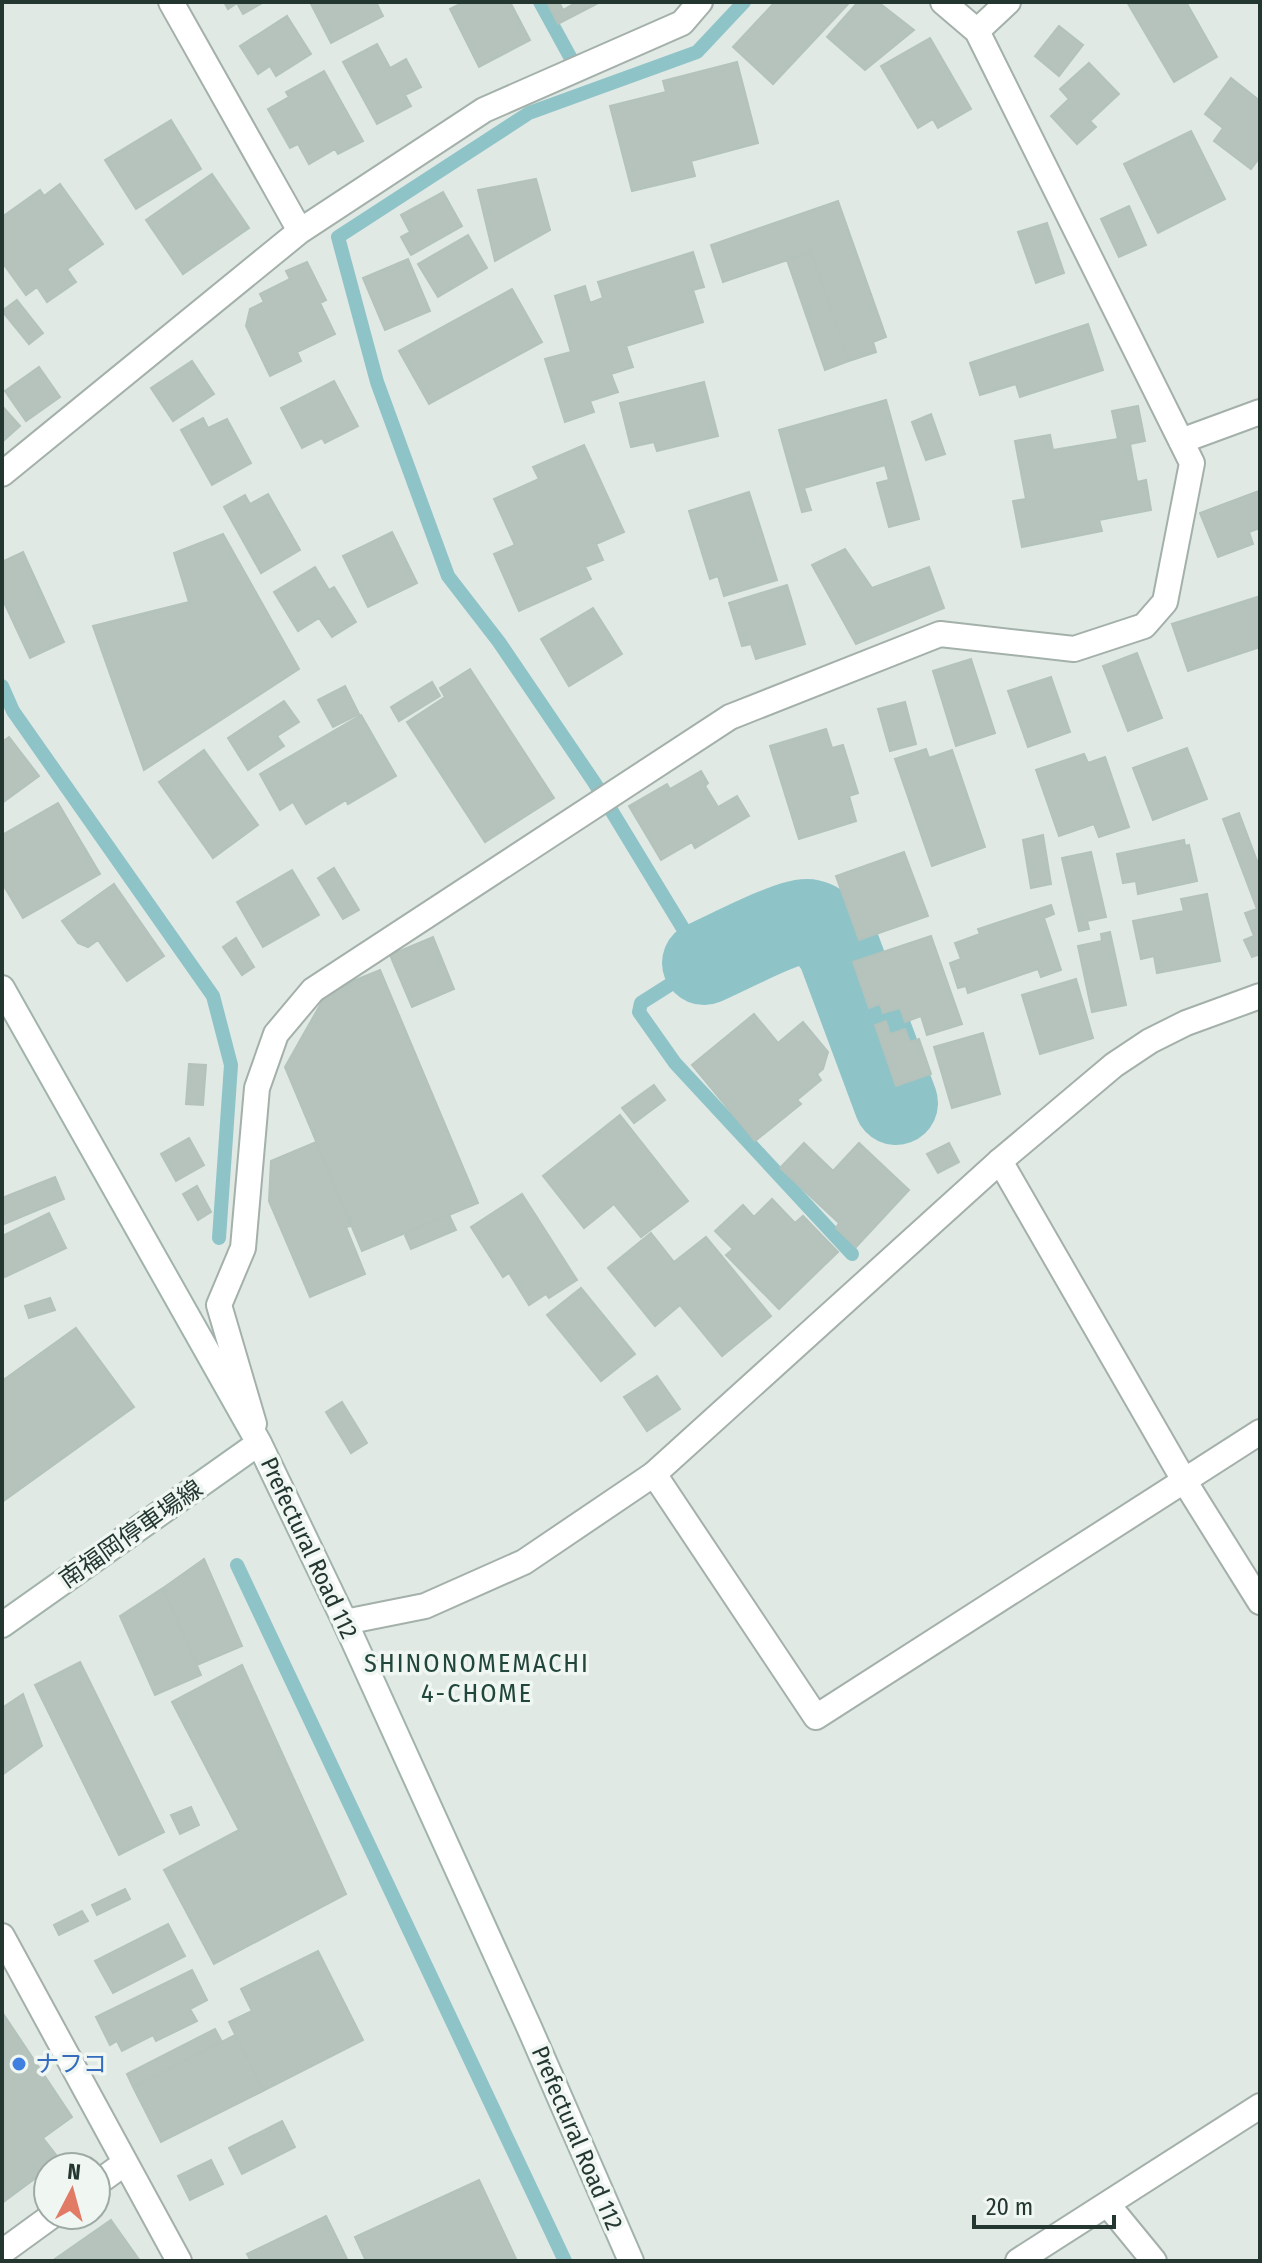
<svg xmlns="http://www.w3.org/2000/svg" width="1262" height="2263" viewBox="0 0 1262 2263" font-family="'Fira Sans Condensed','Noto Sans JP',sans-serif">
	<style>
		.lines { fill: none; stroke-linecap: round; stroke-linejoin: round }
		.stream { stroke: #8ec3c8; stroke-width: 14 }
		.river { stroke: #8ec3c8; stroke-width: 84 }
		.building { fill: #b6c3bd; stroke: #b3c2bb; stroke-width: 2 }
		.minor-casing { stroke: #a4b0aa; stroke-width: 28 }
		.tertiary-casing { stroke: #a4b0aa; stroke-width: 28 }
		.secondary-casing { stroke: #a1b3ab; stroke-width: 28 }
		.minor { stroke: #fff; stroke-width: 24 }
		.tertiary { stroke: #fff; stroke-width: 24 }
		.secondary { stroke: #fff; stroke-width: 24 }
		.shop-dot { fill: #3f7fe0; stroke: #f0f6f2; stroke-width: 3 }
		.labels { text-anchor: middle; stroke-width: 7; stroke-linejoin: round; paint-order: stroke }
		.street-label { font-size: 24px; fill: #233730; stroke: #f0f6f2 }
		.shop-label { font-size: 24px; fill: #366cbe; stroke: #f0f6f2; text-anchor: start }
		.neighbourhood-label { font-size: 26px; letter-spacing: 2px; fill: #21463b; stroke: #f0f6f2 }
	</style>
	<rect width="100%" height="100%" fill="#e0e9e4"/>
	<g class="lines">
		<!-- stream -->
		<path class="stream" d="M540,2L580,75
			M744,2L697,52L529,113L338,237L377,382L448,576L499,642L594,782L704,963L641,1003L639,1012L675,1063L852,1254
			M2,686L13,711L213,996L231,1065L219,1238
			M237,1565L565,2261"/>
		<!-- river -->
		<path class="river" d="M704,963C723,955 791,919 808,921C823,923 831,939 839,950L896,1103"/>
	</g>
	<!-- building -->
	<path class="building" d="M224,2H264L243,14L237,3L228,9Z
		M310,2H376L383,16L331,43Z
		M464,2H510L530,40L479,67L450,9Z
		M547,2H559L563,10L577,2H600L558,24Z
		M775,2H850L773,84L733,47Z
		M858,2H878L914,30L865,70L827,37Z
		M1127,2H1186L1217,57L1174,82Z
		M287,16L311,54L276,76L270,66L258,74L240,46Z
		M1059,26L1083,45L1059,76L1035,56Z
		M930,38L971,109L938,128L933,119L918,128L881,66Z
		M377,44L390,68L406,59L421,87L405,95L411,106L377,124L343,62Z
		M737,62L758,143L691,161L695,176L632,191L610,106L666,92L663,81Z
		M1089,63L1119,94L1090,121L1096,127L1077,144L1051,116L1069,99L1060,89Z
		M324,71L363,141L338,154L335,149L309,164L298,144L290,148L268,109L289,97L286,92Z
		M1231,78L1260,101V157L1251,169L1214,141L1223,128L1205,114Z
		M171,120L201,169L136,209L105,160Z
		M1191,131L1225,199L1158,233L1124,164Z
		M212,174L249,228L183,274L146,220Z
		M536,179L550,230L495,261L478,190Z
		M60,184L103,244L67,269L76,282L47,302L37,287L26,295L2,262V217L40,190L44,196Z
		M443,192L462,226L411,255L401,237L410,232L401,215Z
		M838,201L886,337L873,342L876,352L849,361L811,252L723,282L711,245Z
		M1129,206L1146,245L1119,257L1101,219Z
		M1047,223L1064,273L1036,283L1018,232Z
		M468,235L487,268L438,297L418,264Z
		M693,252L704,287L693,290L703,322L626,346L633,367L611,374L618,392L590,401L594,412L565,422L545,359L571,352L555,296L585,286L590,303L603,298L598,282Z
		M811,252L849,361L825,370L787,260Z
		M408,259L430,311L385,330L363,278Z
		M307,262L326,300L320,303L335,334L297,352L301,361L270,376L246,326L250,309L264,302L260,294L290,279L286,271Z
		M512,289L542,342L429,404L399,351Z
		M17,300L43,333L29,344L2,311Z
		M1088,324L1103,370L1020,397L1016,384L980,395L970,363Z
		M192,361L214,394L173,421L151,388Z
		M39,367L60,397L26,421L5,391Z
		M334,381L358,426L325,443L322,438L302,448L281,408Z
		M704,382L718,436L657,451L654,442L631,447L620,403Z
		M886,400L919,519L889,527L877,483L889,480L885,465L804,488L811,510L802,512L779,430Z
		M2,406L20,426L2,442Z
		M1138,406L1145,441L1130,444L1137,482L1146,480L1151,510L1099,520L1102,531L1022,547L1013,501L1026,499L1015,441L1050,435L1053,450L1118,439L1112,411Z
		M931,414L945,454L926,460L912,422Z
		M203,418L208,428L227,419L251,463L212,485L181,430Z
		M584,445L624,532L596,544L603,560L585,567L591,579L519,611L494,554L515,545L494,499L539,479L533,467Z
		M1259,491L1260,528L1249,532L1253,544L1218,557L1200,513Z
		M749,492L777,580L724,596L718,576L710,579L689,511Z
		M268,494L300,550L261,573L224,507L245,495L250,504Z
		M392,532L417,583L368,607L343,556Z
		M223,534L299,669L144,770L93,626L189,602L174,553Z
		M845,549L872,588L929,567L944,608L856,644L812,565Z
		M23,552L64,642L30,658L2,598V562Z
		M315,567L329,590L334,587L356,622L332,637L319,618L298,631L274,592Z
		M787,585L805,644L756,659L751,644L742,646L729,603Z
		M1260,596V647L1188,671L1172,624Z
		M593,608L622,654L569,686L541,639Z
		M1137,653L1162,718L1128,731L1103,666Z
		M971,659L995,733L956,746L933,671Z
		M470,669L554,798L485,842L407,722L445,697L440,688Z
		M1051,677L1070,732L1028,747L1008,691Z
		M432,682L440,696L399,721L391,707Z
		M345,686L359,714L333,727L318,700Z
		M284,701L299,722L277,736L284,746L248,770L228,738Z
		M905,702L916,744L890,751L878,709Z
		M361,715L396,776L348,804L346,800L306,824L293,802L280,810L260,774Z
		M826,729L832,748L843,745L858,793L849,796L856,821L799,839L770,746Z
		M9,737L39,776L2,803V742Z
		M1187,748L1207,799L1153,820L1133,768Z
		M926,749L929,758L952,750L985,847L932,866L895,759Z
		M204,750L258,825L213,858L159,782Z
		M1084,754L1088,763L1105,757L1129,827L1099,837L1094,824L1059,836L1036,770Z
		M701,771L708,783L705,786L718,807L737,796L749,816L695,848L692,842L661,860L629,806L667,784L670,789Z
		M58,803L100,874L23,918L2,883V835Z
		M1239,813L1260,869V954L1252,957L1244,940L1254,936L1245,913L1257,909L1223,819Z
		M1043,835L1051,884L1031,888L1023,840Z
		M1184,840L1185,846L1189,845L1197,881L1138,894L1136,881L1123,883L1117,854Z
		M904,852L928,916L859,940L836,876Z
		M1091,852L1106,917L1087,921L1089,929L1079,931L1062,858Z
		M334,868L359,910L343,919L318,878Z
		M292,870L319,915L263,947L237,902Z
		M114,884L164,956L127,981L98,940L88,947L78,943L62,921Z
		M1207,894L1220,961L1157,973L1154,956L1141,959L1133,921L1184,911L1181,899Z
		M1051,905L1054,914L1044,918L1061,970L1041,977L1038,969L968,993L966,986L958,988L950,963L961,959L955,943L980,934L978,929Z
		M1110,932L1126,1005L1092,1012L1078,946L1102,941L1101,934Z
		M931,936L962,1024L927,1035L921,1016L905,1022L900,1008L883,1013L880,1004L869,1008L853,962Z
		M433,937L454,989L412,1007L390,955Z
		M236,938L254,967L242,975L223,947Z
		M380,970L478,1203L362,1251L285,1067L328,991Z
		M1076,979L1093,1038L1040,1054L1022,995Z
		M754,1014L778,1043L803,1022L828,1052L823,1069L817,1074L821,1080L797,1100L801,1104L755,1141L692,1065Z
		M886,1021L890,1034L905,1029L910,1042L919,1039L931,1074L896,1086L875,1025Z
		M983,1033L1000,1094L952,1108L934,1047Z
		M189,1064L206,1065L203,1105L186,1104Z
		M654,1085L665,1100L634,1123L622,1108Z
		M620,1115L688,1201L641,1237L614,1204L584,1228L543,1176Z
		M189,1138L204,1165L176,1181L161,1154Z
		M316,1142L351,1226L346,1227L365,1274L310,1297L269,1201L271,1161Z
		M804,1143L833,1171L859,1143L909,1190L856,1247L836,1228L839,1223L780,1168Z
		M949,1143L959,1162L938,1173L927,1154Z
		M55,1177L64,1199L2,1225V1198Z
		M197,1186L211,1212L198,1220L183,1194Z
		M522,1194L577,1280L549,1298L546,1294L529,1305L509,1273L503,1277L471,1227Z
		M772,1199L795,1223L803,1216L838,1252L779,1309L726,1255L733,1249L715,1231L743,1205L754,1217Z
		M49,1213L66,1248L5,1277L2,1271V1236Z
		M449,1215L456,1230L411,1249L404,1233Z
		M651,1233L674,1262L706,1237L771,1316L722,1356L680,1305L655,1326L608,1268Z
		M581,1288L635,1354L601,1381L547,1315Z
		M50,1298L55,1310L29,1318L25,1306Z
		M76,1328L134,1407L2,1502V1381Z
		M657,1376L680,1409L647,1431L624,1397Z
		M342,1402L367,1443L351,1453L326,1412Z
		M204,1559L242,1646L197,1665L163,1588Z
		M163,1588L201,1675L155,1695L120,1616Z
		M80,1662L164,1832L119,1855L35,1685Z
		M242,1665L346,1894L214,1964L164,1870L239,1830L172,1702Z
		M23,1694L42,1746L2,1775V1708Z
		M191,1807L199,1825L180,1834L171,1815Z
		M125,1889L130,1899L97,1915L92,1905Z
		M82,1911L88,1921L59,1935L54,1925Z
		M168,1924L185,1956L113,1993L95,1961Z
		M318,1951L363,2040L263,2091L229,2022L252,2011L241,1989Z
		M192,1970L207,2000L190,2009L197,2021L156,2041L153,2035L122,2051L117,2041L110,2045L96,2017Z
		M2,2012L72,2117L43,2138L60,2160L2,2203Z
		M215,2029L222,2042L133,2087L127,2074Z
		M235,2035L263,2091L161,2142L133,2087Z
		M282,2121L295,2147L242,2174L229,2148Z
		M211,2160L223,2184L190,2200L178,2176Z
		M479,2180L517,2261H366L355,2237Z
		M326,2216L348,2261H251L247,2254Z
		M111,2220L140,2261H52Z"/>
	<g class="lines">
		<defs>
			<path id="minor" d="M171,2L300,231
				M977,31L1008,2
				M1181,441L1260,412
				M2,474L300,231L484,110L682,23L700,2
				M1000,1161L1185,1482L1260,1602
				M254,1424L219,1305L243,1248L257,1088L276,1034L313,990L730,717L940,634L1074,649L1144,626L1165,602L1192,463L977,31L943,2
				M654,1474L816,1717L1260,1432
				M2,1936L179,2261
				M96,2184L125,2163
				M1108,2205L1154,2261
				M2,2252L53,2215"/>
			<path id="tertiary" d="M345,1622L425,1606L524,1562L654,1474L1000,1161L1114,1065L1150,1041L1186,1023L1260,996
				M1018,2261L1260,2106"/>
			<path id="secondary" d="M2,988L259,1443L345,1622L529,2027L631,2261
				M2,1625L259,1443"/>
		</defs>
		<!-- minor casing -->
		<use href="#minor" class="minor-casing"/>
		<!-- tertiary casing -->
		<use href="#tertiary" class="tertiary-casing"/>
		<!-- secondary casing -->
		<use href="#secondary" class="secondary-casing"/>
		<!-- minor -->
		<use href="#minor" class="minor"/>
		<!-- tertiary -->
		<use href="#tertiary" class="tertiary"/>
		<!-- secondary -->
		<use href="#secondary" class="secondary"/>
	</g>
	<!-- markers -->
	<circle class="shop-dot" cx="19" cy="2064" r="8"/>
	<g class="labels">
		<!-- street labels -->
		<g class="street-label">
			<text transform="translate(131 1534) rotate(-35)" y="8">南福岡停車場線</text>
			<text transform="translate(309 1548) rotate(65)" y="8">Prefectural Road 112</text>
			<text transform="translate(577 2138) rotate(67)" y="8">Prefectural Road 112</text>
		</g>
		<!-- shop labels -->
		<g class="shop-label">
			<text x="35" y="2072">ナフコ</text>
		</g>
		<!-- neighbourhood labels -->
		<g class="neighbourhood-label">
			<text x="477" y="1672">SHINONOMEMACHI<tspan x="477" dy="30">4-CHOME</tspan></text>
		</g>
	</g>
	<!-- border -->
	<rect width="1262" height="2263" fill="none" stroke="#233730" stroke-width="8"/>
	<!-- north arrow -->
	<g transform="translate(72 2191) rotate(6)"><circle r="38" fill="#f0f6f2" stroke="#9eaaa4" stroke-width="2"/>
	<path d="M0-6L14 30L0 20L-14 30Z" fill="#e17b66"/>
	<text y="-12" font-size="22" font-weight="bold" text-anchor="middle" fill="#233730">N</text>
	</g>
	<!-- scale -->
	<path d="M974 2215v12h140v-12" fill="none" stroke="#233730" stroke-width="4"/>
	<text x="986" y="2215" font-size="24" fill="#233730" stroke="#f0f6f2" stroke-width="6" paint-order="stroke">20 m</text>
</svg>
